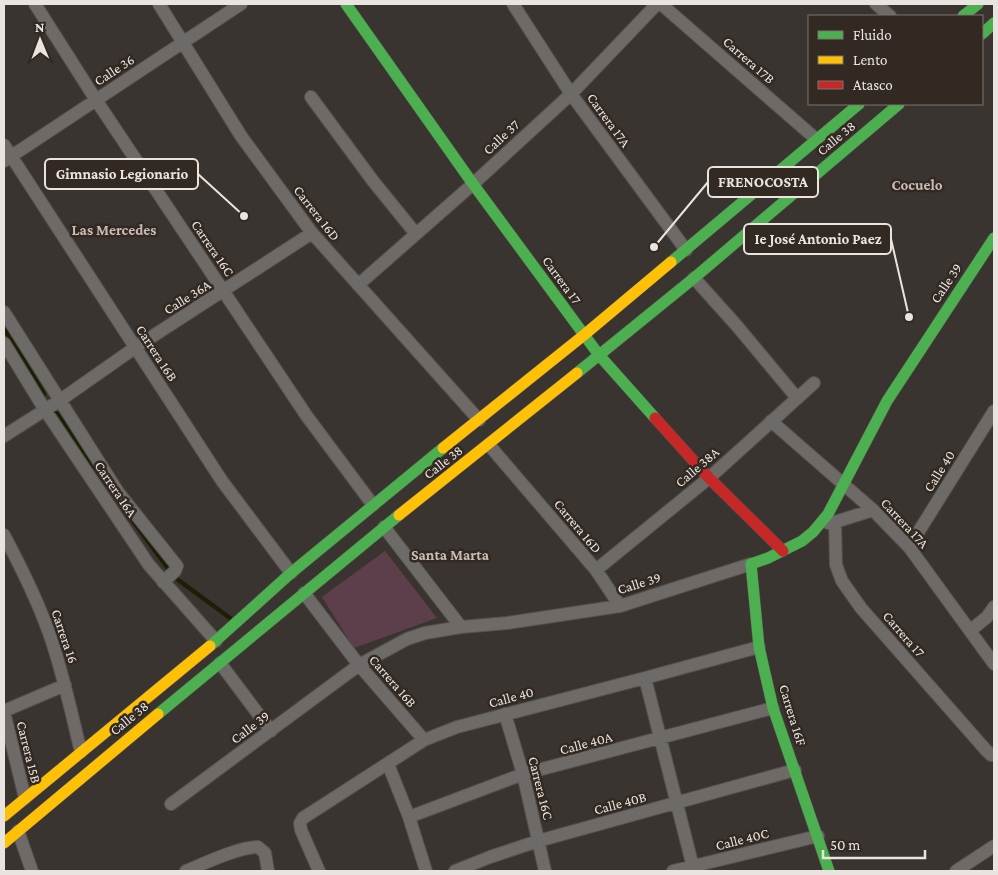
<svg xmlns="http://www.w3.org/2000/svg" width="998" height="875" viewBox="0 0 998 875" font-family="'Crimson Pro',serif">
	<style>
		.green { fill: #5d3f4b }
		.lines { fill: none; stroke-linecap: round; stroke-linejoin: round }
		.stream { stroke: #1c1f04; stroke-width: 4.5 }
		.street-casing { stroke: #55514d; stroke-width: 14 }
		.fast-casing { stroke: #55514d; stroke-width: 12 }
		.slow-casing { stroke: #55514d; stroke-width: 12 }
		.jam-casing { stroke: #55514d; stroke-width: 12 }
		.street { stroke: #6e6a67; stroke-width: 12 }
		.fast { stroke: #4caf50; stroke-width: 11 }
		.slow { stroke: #ffc107; stroke-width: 11 }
		.jam { stroke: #c62828; stroke-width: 11 }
		.labels { text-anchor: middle; stroke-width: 5; stroke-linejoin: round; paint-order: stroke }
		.street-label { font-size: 14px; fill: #eae4e0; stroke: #322923 }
		.neighbourhood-label { font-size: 15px; font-weight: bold; fill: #c8bcb4; stroke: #322923 }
		.leader { fill: none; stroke: #eae4e0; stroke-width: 2 }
		.callout-dot { fill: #eae4e0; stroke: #322923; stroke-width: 2 }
		.callout { fill: #322923; stroke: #eae4e0; stroke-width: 2 }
		.callout-label { font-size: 15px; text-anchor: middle; font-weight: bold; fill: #eae4e0 }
	</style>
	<rect width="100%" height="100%" fill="#3a3430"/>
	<!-- green -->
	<path class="green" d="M385,551L437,618L354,648L322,597Z"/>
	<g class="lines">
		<!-- stream -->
		<path class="stream" d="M4,328L44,394
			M56,412L104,481
			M130,517L170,571
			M177,579L230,618"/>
		<defs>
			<path id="street" d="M35,4L96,100L306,415L373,505
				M159,4L241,136L312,233L479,420
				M513,4L571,94L686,250
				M661,4L816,139
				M876,4L890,16
				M311,97L373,181L416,234
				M4,145L222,481L291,573
				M4,161L241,4
				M694,278L737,326L797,398
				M358,285L473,184L571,94L657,4
				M4,312L118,492L177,566L175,571L163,582
				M4,343L45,410L149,565L216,641
				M771,421L873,510L909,547L994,664
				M4,436L59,401L136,347L312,233
				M489,445L596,570L620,606
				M835,522L836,565L842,581L861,608L985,749L991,755H994
				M828,523L835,522L873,510
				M384,527L461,627
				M4,535C21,567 37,599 49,633C63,672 71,712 81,752
				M909,547L994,411
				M596,570L709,478L814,383
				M304,593L359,665L424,740
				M971,630L987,617L994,607
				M220,663L271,731
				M645,678L694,871
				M4,711L65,685
				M4,712L25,798
				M505,714L523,774L545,871
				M388,764L409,817L426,871
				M171,804L359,665L407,639L425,633L461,627L507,623L620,606L751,564
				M409,817L523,774L773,708
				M18,831L32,871
				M186,871C205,863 239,847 258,847L265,853L268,871
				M319,871L301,830L300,823L303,818L424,740L457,727L645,678L759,647
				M455,871L490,857L538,841L795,770
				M673,871L818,836
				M956,871L994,846"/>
			<path id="fast" d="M346,4L473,184L599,355L655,418
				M963,16L978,4
				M982,34L994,23
				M671,262L859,104
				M577,373L694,278L899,104
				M210,646L291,573L443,448
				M158,714L399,515
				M829,871L773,708L759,647L751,564L768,558L802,541L813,532L828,514L887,401L994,238"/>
			<path id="slow" d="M443,448L584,335L671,262
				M399,515L577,373
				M4,816L210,646
				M4,843L158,714"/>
			<path id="jam" d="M655,418L709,478L783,551"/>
		</defs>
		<!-- street casing -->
		<use href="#street" class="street-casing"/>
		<!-- fast casing -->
		<use href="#fast" class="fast-casing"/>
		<!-- slow casing -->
		<use href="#slow" class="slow-casing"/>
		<!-- jam casing -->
		<use href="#jam" class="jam-casing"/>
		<!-- street -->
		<use href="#street" class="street"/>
		<!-- fast -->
		<use href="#fast" class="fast"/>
		<!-- slow -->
		<use href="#slow" class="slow"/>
		<!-- jam -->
		<use href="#jam" class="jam"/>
	</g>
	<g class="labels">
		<!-- street labels -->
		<g class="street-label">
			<text transform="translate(749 60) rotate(41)" y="5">Carrera 17B</text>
			<text transform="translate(114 70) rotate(-33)" y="5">Calle 36</text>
			<text transform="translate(609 120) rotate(54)" y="5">Carrera 17A</text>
			<text transform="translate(501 137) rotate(-43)" y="5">Calle 37</text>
			<text transform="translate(836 138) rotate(-40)" y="5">Calle 38</text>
			<text transform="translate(317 213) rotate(52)" y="5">Carrera 16D</text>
			<text transform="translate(213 248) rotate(56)" y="5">Carrera 16C</text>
			<text transform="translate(562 280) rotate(54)" y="5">Carrera 17</text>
			<text transform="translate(946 283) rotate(-56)" y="5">Calle 39</text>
			<text transform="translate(187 297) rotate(-32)" y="5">Calle 36A</text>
			<text transform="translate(157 353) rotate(57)" y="5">Carrera 16B</text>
			<text transform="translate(443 462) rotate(-38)" y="5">Calle 38</text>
			<text transform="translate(697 467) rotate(-41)" y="5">Calle 38A</text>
			<text transform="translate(939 471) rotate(-58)" y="5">Calle 40</text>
			<text transform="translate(116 489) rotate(56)" y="5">Carrera 16A</text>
			<text transform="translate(905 523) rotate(47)" y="5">Carrera 17A</text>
			<text transform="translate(578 526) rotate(50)" y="5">Carrera 16D</text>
			<text transform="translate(639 583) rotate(-17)" y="5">Calle 39</text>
			<text transform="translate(904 634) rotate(49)" y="5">Carrera 17</text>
			<text transform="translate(65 636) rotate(71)" y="5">Carrera 16</text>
			<text transform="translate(393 681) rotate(49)" y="5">Carrera 16B</text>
			<text transform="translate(511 697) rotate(-15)" y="5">Calle 40</text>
			<text transform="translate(793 715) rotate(73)" y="5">Carrera 16F</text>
			<text transform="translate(129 718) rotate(-39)" y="5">Calle 38</text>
			<text transform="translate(250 727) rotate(-37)" y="5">Calle 39</text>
			<text transform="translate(586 743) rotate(-15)" y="5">Calle 40A</text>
			<text transform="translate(29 752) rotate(76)" y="5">Carrera 15B</text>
			<text transform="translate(541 788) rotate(76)" y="5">Carrera 16C</text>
			<text transform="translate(620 803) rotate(-15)" y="5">Calle 40B</text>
			<text transform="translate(742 839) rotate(-14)" y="5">Calle 40C</text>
		</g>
		<!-- neighbourhood labels -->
		<g class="neighbourhood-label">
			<text x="917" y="190">Cocuelo</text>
			<text x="114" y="235">Las Mercedes</text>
			<text x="450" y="560">Santa Marta</text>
		</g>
	</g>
	<!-- callouts -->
	<path class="leader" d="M244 216L198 174M654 247L708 182M909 317L891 239"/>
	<g class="callout-dot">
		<circle cx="244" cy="216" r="5"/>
		<circle cx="654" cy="247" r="5"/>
		<circle cx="909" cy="317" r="5"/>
	</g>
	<g class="callout">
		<rect x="45" y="159" width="153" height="30" rx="5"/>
		<rect x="708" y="167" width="110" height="30" rx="5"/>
		<rect x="744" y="224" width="147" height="30" rx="5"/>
	</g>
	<g class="callout-label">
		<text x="122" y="179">Gimnasio Legionario</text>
		<text x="763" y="187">FRENOCOSTA</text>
		<text x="818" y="244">Ie José Antonio Paez</text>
	</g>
	<!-- border -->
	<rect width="998" height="875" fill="none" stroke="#eae4e0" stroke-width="10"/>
	<!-- legend -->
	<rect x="808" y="15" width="175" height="90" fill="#322923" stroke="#7c746f"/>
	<rect x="818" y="31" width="25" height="8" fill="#4caf50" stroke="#7c746f"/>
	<text x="853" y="40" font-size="15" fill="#eae4e0">Fluido</text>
	<rect x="818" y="56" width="25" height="8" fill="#ffc107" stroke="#7c746f"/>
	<text x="853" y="65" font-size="15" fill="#eae4e0">Lento</text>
	<rect x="818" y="81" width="25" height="8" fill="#c62828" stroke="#7c746f"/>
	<text x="853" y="90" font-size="15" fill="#eae4e0">Atasco</text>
	<!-- north arrow -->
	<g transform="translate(40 40) rotate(359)" stroke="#322923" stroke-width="4" paint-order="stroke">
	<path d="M0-4L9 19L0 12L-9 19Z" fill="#eae4e0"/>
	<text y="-8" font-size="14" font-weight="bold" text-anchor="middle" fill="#eae4e0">N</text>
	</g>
	<!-- scale -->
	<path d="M823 850v8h102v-8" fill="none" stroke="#eae4e0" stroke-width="2.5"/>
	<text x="830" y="850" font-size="15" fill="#eae4e0" stroke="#322923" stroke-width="4" paint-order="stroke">50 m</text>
</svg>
